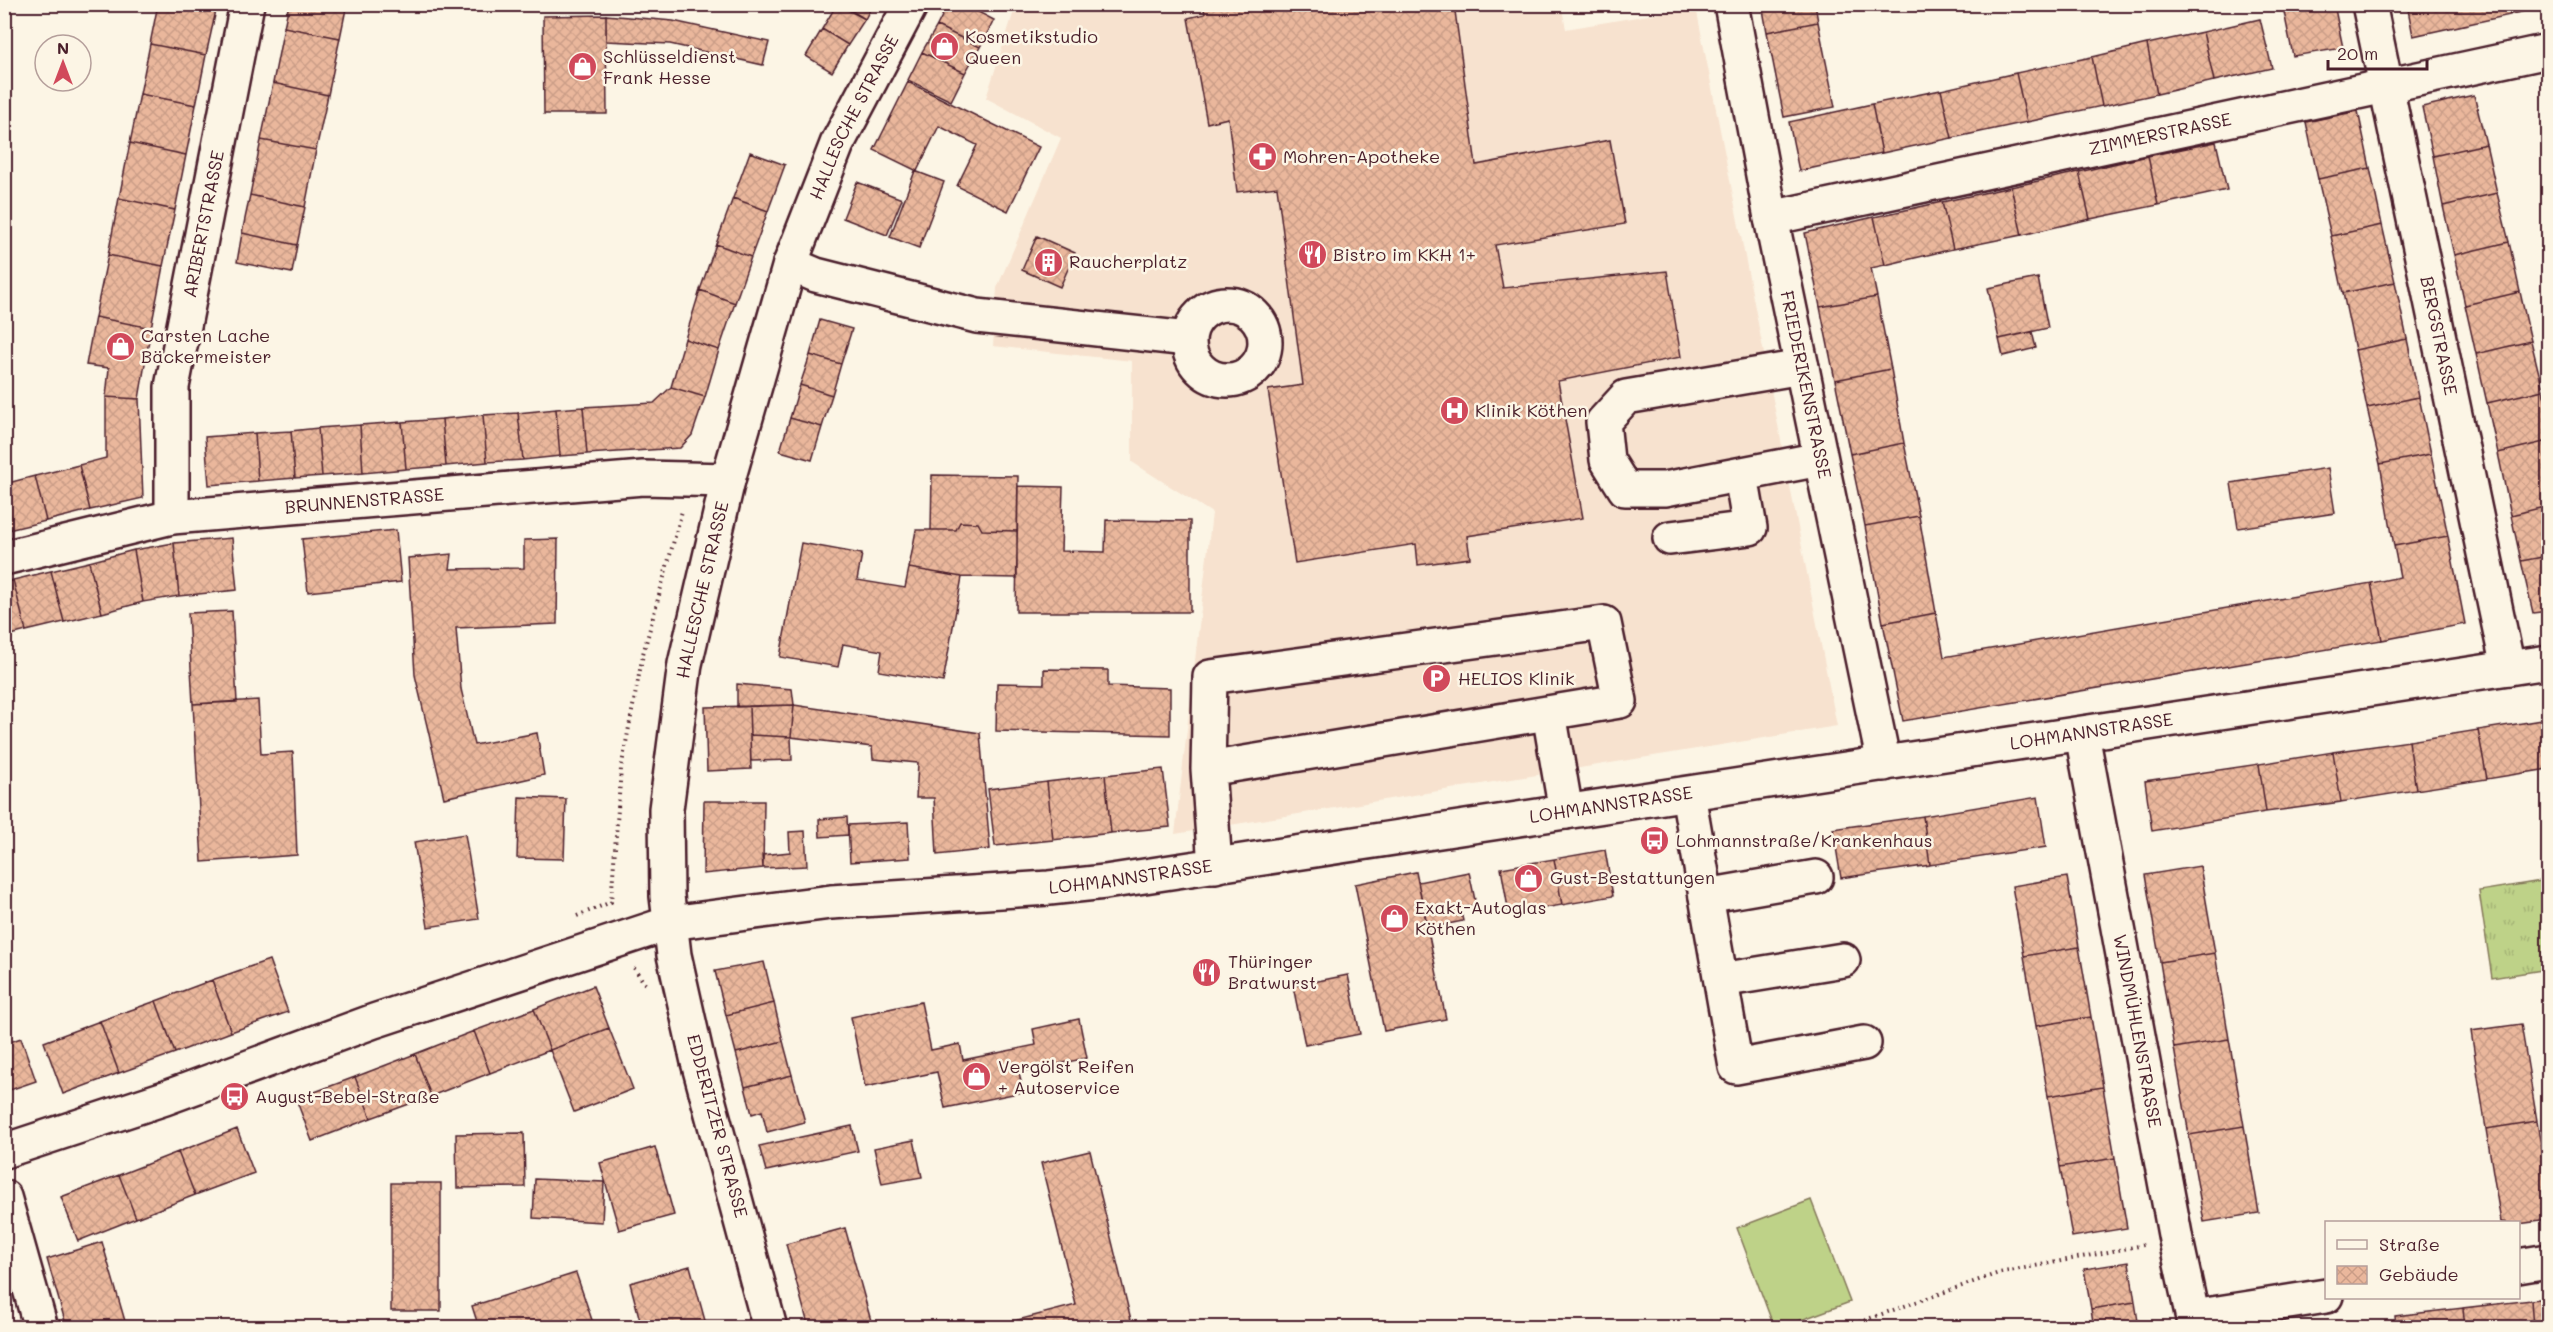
<svg xmlns="http://www.w3.org/2000/svg" width="2553" height="1332" viewBox="0 0 2553 1332" font-family="Mali,sans-serif">
	<style>
		.built { fill: #f7e2cf }
		.grass { fill: url(#grass-tufts); stroke: #84785a; stroke-width: 1.5 }
		.garden { fill: #bed288; stroke: #84785a; stroke-width: 1.5 }
		.building { fill: url(#building-cross-hatch); stroke: #4a1f2b; stroke-width: 1.5 }
		.lines { fill: none; stroke-linecap: round; stroke-linejoin: round }
		.minor-casing { stroke: #4a1f2b; stroke-width: 38 }
		.major-casing { stroke: #4a1f2b; stroke-width: 38 }
		.path { stroke: #4a1f2b; stroke-width: 4; stroke-dasharray: 1.5 4.5; stroke-linecap: butt }
		.minor { stroke: #fcf5e5; stroke-width: 33 }
		.major { stroke: #fcf5e5; stroke-width: 33 }
		.labels { text-anchor: middle; stroke-width: 5; stroke-linejoin: round; paint-order: stroke }
		.poi-label { font-size: 18px; fill: #4a1f2b; stroke: #fcf5e5; text-anchor: start }
		.street-label { font-size: 18px; fill: #4a1f2b; stroke: #fcf5e5 }
	</style>
	<defs>
		<pattern id="grass-tufts" width="24" height="20" patternUnits="userSpaceOnUse" patternTransform="scale(1.5)"><rect width="24" height="20" fill="#bed288"/><path d="M3 7l-1-3M5 7V3M7 7l1-3M15 17l-1-3M17 17v-4M19 17l1-3" fill="none" stroke="#a5b476"/></pattern>
		<pattern id="building-cross-hatch" width="8" height="8" patternUnits="userSpaceOnUse" patternTransform="scale(1.5)"><rect width="8" height="8" fill="#eab79c"/><path d="M0 0l8 8M0 8l8-8" fill="none" stroke="#ca9d87"/></pattern>
	</defs>
	<rect width="100%" height="100%" fill="#fcf5e5"/>
	<filter id="ink" filterUnits="userSpaceOnUse"><feTurbulence type="fractalNoise" baseFrequency=".0167" numOctaves="2"/><feDisplacementMap in="SourceGraphic" scale="12" xChannelSelector="R" yChannelSelector="G"/><feConvolveMatrix kernelMatrix="1 2 1 2 8 2 1 2 1" color-interpolation-filters="sRGB"/></filter>
	<g filter="url(#ink)">
		<!-- built -->
		<path class="built" d="M1561,4L1566,29L1696,7L1837,726L1175,834L1212,513L1132,462V361L993,346L997,288L1061,138L986,98L1016,5Z"/>
		<!-- grass -->
		<path class="grass" d="M2548,880V969L2492,978L2479,891Z"/>
		<!-- garden -->
		<path class="garden" d="M1811,1200L1850,1302L1782,1327H1774L1737,1228Z"/>
		<!-- building -->
		<path class="building" d="M158,4L217,6L206,55L150,44Z
			M289,4H347L340,38L284,27Z
			M837,4L865,19L848,45L822,29Z
			M841,4H873L865,19Z
			M948,4H963L994,20L980,47L937,26Z
			M1203,4H1454L1476,165L1610,140L1625,224L1495,245L1503,288L1667,271L1681,357L1558,381L1583,518L1467,536L1470,558L1418,565L1416,544L1295,563L1268,390L1303,385L1277,187L1237,192L1228,118L1207,123L1188,18L1205,14Z
			M1762,4H1815L1818,22L1767,32Z
			M2073,4H2107L2074,11Z
			M2302,4H2334L2343,48L2293,56L2283,7Z
			M2407,4H2507L2510,15L2413,36Z
			M2509,4H2548V6L2511,14Z
			M606,15L607,114H544L543,16Z
			M606,15L673,21L769,42L763,65L670,44L606,41Z
			M2260,19L2272,68L2214,81L2203,32Z
			M1818,22L1835,107L1784,117L1767,32Z
			M937,26L980,47L965,73L922,52Z
			M284,27L340,38L328,95L273,83Z
			M822,29L848,45L832,72L806,56Z
			M2203,32L2214,81L2157,94L2147,44Z
			M150,44L206,55L196,105L140,94Z
			M2147,44L2157,94L2102,106L2092,57Z
			M922,52L965,73L951,101L908,80Z
			M2092,57L2102,106L2027,122L2016,73Z
			M2016,73L2027,122L1952,138L1941,90Z
			M908,82L1039,147L1008,211L957,186L977,145L939,126L917,171L874,150Z
			M273,83L328,95L316,150L261,140Z
			M1941,90L1952,138L1882,153L1872,104Z
			M140,94L196,105L186,155L130,143Z
			M2474,95L2486,144L2433,156L2422,107Z
			M1872,104L1882,153L1799,171L1789,122Z
			M2358,111L2370,168L2318,179L2306,122Z
			M261,140L316,150L305,207L250,195Z
			M2216,142L2227,190L2158,205L2148,156Z
			M130,143L186,155L175,210L119,198Z
			M2486,144L2497,193L2443,206L2433,156Z
			M750,152L785,165L768,211L733,198Z
			M2148,156L2158,205L2090,219L2079,172Z
			M2370,168L2382,225L2331,236L2318,179Z
			M915,171L944,182L919,248L890,237Z
			M2079,172L2090,219L2022,235L2011,187Z
			M857,182L902,199L887,235L843,218Z
			M2011,187L2022,235L1953,249L1942,202Z
			M2497,193L2509,242L2454,255L2443,206Z
			M250,195L305,207L297,245L242,233Z
			M119,198L175,210L163,266L108,255Z
			M733,198L768,211L751,257L716,244Z
			M1942,202L1953,249L1885,265L1874,217Z
			M1874,217L1885,265L1871,268L1877,297L1820,307L1805,233Z
			M2382,225L2395,282L2343,293L2331,236Z
			M242,233L297,245L292,273L237,262Z
			M1037,236L1075,253L1060,287L1022,270Z
			M2509,242L2520,292L2465,305L2454,255Z
			M716,244L751,257L735,303L700,290Z
			M108,255L163,266L151,328L95,317Z
			M2038,278L2048,328L1999,339L1988,288Z
			M2395,282L2407,339L2355,350L2343,293Z
			M700,290L735,303L719,350L685,339Z
			M2520,292L2531,341L2476,354L2465,305Z
			M1877,297L1891,369L1835,380L1820,307Z
			M95,317L151,328L139,399L106,397L109,368L86,365Z
			M820,320L852,329L841,364L810,355Z
			M2032,332L2036,348L2003,356L1999,339Z
			M685,339L719,350L705,397L671,387Z
			M2407,339L2419,397L2367,408L2355,350Z
			M2531,341L2543,390L2487,403L2476,354Z
			M810,355L841,364L832,395L800,385Z
			M1891,369L1904,443L1850,454L1835,380Z
			M800,385L832,395L822,427L790,418Z
			M671,387L705,397L692,435L680,448L587,454L583,407L654,403Z
			M2543,390L2548,414V441L2498,453L2487,403Z
			M106,397L139,399L143,498L90,510L79,465L106,458Z
			M2419,397L2431,454L2380,464L2367,408Z
			M583,407L587,454L560,456L556,409Z
			M556,409L560,456L523,460L518,413Z
			M518,413L523,460L487,462L483,415Z
			M483,415L487,462L446,466L442,419Z
			M790,418L822,427L812,460L780,451Z
			M442,419L446,466L406,469L402,422Z
			M402,422L406,469L363,473L360,425Z
			M360,425L363,473L322,476L318,428Z
			M318,428L322,476L295,478L291,431Z
			M291,431L295,478L258,481L255,433Z
			M255,433L258,481L209,485L205,437Z
			M2548,441V506L2511,515L2498,453Z
			M1904,443L1919,516L1865,526L1850,454Z
			M2431,454L2448,536L2394,546L2380,464Z
			M79,465L90,510L46,521L35,476Z
			M2328,468L2335,513L2238,528L2231,483Z
			M932,475L1018,476L1017,531L982,530L978,523L960,522L956,530H931Z
			M35,476L46,521L4,531V484Z
			M1018,486L1063,487L1061,551L1105,552L1106,520L1190,521V612H1016Z
			M2548,506V556L2521,561L2511,515Z
			M1919,516L1936,613L1883,623L1865,526Z
			M960,522L978,523L982,530L1017,531V578L962,577L909,568L916,530H956Z
			M396,530L401,582L308,592L302,539Z
			M2448,536L2465,624L2382,640L2371,583L2400,577L2394,546Z
			M232,538L237,590L179,596L174,543Z
			M558,539L557,624L456,628L461,689L474,745L537,733L544,775L444,798L415,675L408,558L452,554L450,569L524,568V540Z
			M174,543L179,596L143,602L134,550Z
			M801,543L862,554L857,580L905,588L909,568L962,577L943,682L879,671L882,651L843,644L838,667L780,657Z
			M134,550L143,602L102,613L89,562Z
			M2548,556V611L2533,613L2521,561Z
			M89,562L102,613L64,622L51,571Z
			M51,571L64,622L26,631L13,580Z
			M13,580L26,631L4,637V583Z
			M2371,583L2382,640L1903,721L1883,623L1936,613L1944,657Z
			M232,611L237,702L193,704L188,613Z
			M1044,669L1108,670V686L1170,688V735L996,731L997,683L1044,684Z
			M737,684L792,689L794,705L737,707Z
			M258,700L261,754L293,752L297,855L202,862L193,704Z
			M794,705L980,733L990,849L937,855L934,798H916L918,763L873,759L872,747L791,737Z
			M794,705L791,737L750,735L749,706Z
			M749,706L751,769L707,771L705,707Z
			M2548,719V769L2487,779L2478,730Z
			M2478,730L2487,779L2416,790L2409,741Z
			M750,735L791,737L792,760L751,761Z
			M2409,741L2416,790L2341,802L2333,752Z
			M2333,752L2341,802L2266,812L2259,764Z
			M2259,764L2266,812L2152,831L2145,781Z
			M1163,769L1170,827L1111,833L1105,775Z
			M1105,775L1111,833L1053,840L1047,782Z
			M1047,782L1053,840L995,846L988,789Z
			M519,797L566,799L564,859L517,858Z
			M2038,797L2046,847L1930,865L1923,816Z
			M704,801H764L763,868L703,874Z
			M1923,816L1930,865L1841,878L1833,829Z
			M847,817L848,835L820,837L819,819Z
			M908,822L910,858L850,862L848,825Z
			M805,831L807,866L763,868L762,855L790,852L789,832Z
			M465,834L479,919L428,927L414,842Z
			M1605,850L1613,896L1562,905L1554,859Z
			M1554,859L1562,905L1509,914L1501,868Z
			M2200,866L2215,953L2160,962L2145,875Z
			M1416,872L1446,1019L1384,1031L1355,884Z
			M1469,872L1476,905L1460,908L1463,921L1428,928L1418,882Z
			M2067,877L2079,947L2024,956L2012,886Z
			M2079,947L2091,1017L2036,1026L2024,956Z
			M2215,953L2229,1039L2174,1048L2160,962Z
			M269,960L288,1012L231,1032L212,980Z
			M764,962L774,1003L726,1015L715,971Z
			M1348,975L1360,1034L1305,1045L1293,986Z
			M212,980L231,1032L175,1053L156,1001Z
			M593,986L609,1028L550,1050L534,1009Z
			M156,1001L175,1053L119,1073L100,1021Z
			M921,1002L931,1050L960,1044L963,1060L1036,1045L1033,1029L1079,1019L1087,1058L1019,1072L1023,1092L945,1108L937,1072L865,1087L851,1017Z
			M774,1003L783,1041L736,1053L726,1015Z
			M534,1009L550,1050L490,1073L474,1031Z
			M2091,1017L2103,1087L2048,1096L2036,1026Z
			M100,1021L119,1073L63,1094L44,1042Z
			M2521,1024L2537,1121L2486,1129L2471,1031Z
			M609,1028L633,1089L574,1112L550,1050Z
			M474,1031L490,1073L431,1096L415,1054Z
			M21,1038L36,1081L4,1092V1044Z
			M2229,1039L2244,1126L2189,1135L2174,1048Z
			M783,1041L792,1075L745,1087L736,1053Z
			M415,1054L431,1096L371,1118L355,1077Z
			M792,1075L805,1122L767,1132L762,1111L752,1114L745,1087Z
			M355,1077L371,1118L312,1141L296,1099Z
			M2103,1087L2115,1158L2060,1167L2048,1096Z
			M2537,1121L2548,1194V1220L2518,1224L2501,1222L2486,1129Z
			M852,1126L858,1151L766,1171L759,1146Z
			M2244,1126L2259,1213L2204,1222L2189,1135Z
			M237,1129L254,1173L195,1195L178,1152Z
			M524,1133L525,1187L457,1188L456,1134Z
			M914,1140L922,1177L882,1184L874,1148Z
			M655,1147L674,1215L619,1230L600,1163Z
			M1090,1151L1133,1328H987L1076,1305L1041,1163Z
			M178,1152L195,1195L136,1218L119,1175Z
			M2115,1158L2127,1228L2072,1237L2060,1167Z
			M119,1175L136,1218L78,1241L61,1197Z
			M535,1179L604,1182L602,1222L533,1218Z
			M391,1183H441V1311H391Z
			M845,1228L873,1328H809L786,1244Z
			M102,1242L127,1328H67L47,1259Z
			M2129,1262L2135,1302L2091,1309L2084,1269Z
			M690,1266L707,1328H642L630,1283Z
			M576,1273L593,1323L580,1328H479L472,1306Z
			M2548,1298V1328H2533L2531,1300Z
			M2531,1300L2533,1328H2465L2463,1308Z
			M2135,1302L2139,1328H2094L2091,1309Z
			M2463,1308L2465,1328H2396L2395,1316Z"/>
		<g class="lines">
			<defs>
				<g id="minor">
					<path id="s1" d="M1731,4L1771,218L1884,764"/>
					<path id="s2" d="M2369,4L2508,668"/>
					<path id="s3" d="M1771,218L2548,51"/>
					<path d="M790,264L816,275L977,316L1188,339"/>
					<circle cx="1227" cy="342" r="38"/>
					<path d="M1802,367L1626,397L1603,422L1607,460L1625,489H1665L1820,459"/>
					<path id="s4" d="M172,517V387L247,4"/>
					<path d="M1670,538L1750,528L1741,476"/>
					<path id="s5" d="M4,558L172,517L643,478L728,480"/>
					<path d="M1549,713L1566,812"/>
					<path id="s6" d="M2082,734L2176,1240L2195,1328"/>
					<path d="M1208,769L1210,677L1604,623L1620,701L1208,769L1215,866"/>
					<path d="M1688,794L1736,1067L1864,1043"/>
					<path d="M1706,896L1816,877"/>
					<path d="M1721,980L1843,960"/>
					<path d="M4,1197L41,1328"/>
					<path d="M2518,1266L2548,1261"/>
					<path d="M2193,1317L2326,1296"/>
					<path id="s7" d="M770,1328L698,1062L674,955L667,896L666,809L685,664L728,480L790,264L837,144L911,4"/>
				</g>
				<g id="major">
					<path id="s8" d="M4,1151L165,1098L374,1021L670,923L831,902L1049,888L1105,882L2548,662"/>
				</g>
			</defs>
			<!-- minor casing -->
			<use href="#minor" class="minor-casing"/>
			<!-- major casing -->
			<use href="#major" class="major-casing"/>
			<!-- path -->
			<path class="path" d="M577,916L611,902L621,769L643,654L682,511
				M634,968L645,984
				M4,1111L16,1110
				M1842,1328L1999,1273L2144,1245"/>
			<!-- minor -->
			<use href="#minor" class="minor"/>
			<!-- major -->
			<use href="#major" class="major"/>
		</g>
	</g>
	<!-- icons -->
	<defs>
		<symbol id="shop-disc" viewBox="-11 -11 22 22"><circle r="9.5" fill="#d1495b" stroke="#fcf5e5"/><path d="M-5-2.5h2.3a2.7 3.5 0 0 1 5.4 0H5L5.5 6h-11ZM-1.5-2.5h3a1.5 2.3 0 0 0-3 0Z" fill="#fff"/></symbol>
		<symbol id="pharmacy-disc" viewBox="-11 -11 22 22"><circle r="9.5" fill="#d1495b" stroke="#fcf5e5"/><path d="M-2-6h4v4h4v4h-4v4h-4v-4h-4v-4h4Z" fill="#fff"/></symbol>
		<symbol id="restaurant-disc" viewBox="-11 -11 22 22"><circle r="9.5" fill="#d1495b" stroke="#fcf5e5"/><path d="M-5-6h1v4h1v-4h1v4h1v-4h1v5L-1.5 .5V6h-2V.5L-5-1ZM5-6V6H3V1.5H1.5Q1.5-4 5-6Z" fill="#fff"/></symbol>
		<symbol id="building-disc" viewBox="-11 -11 22 22"><circle r="9.5" fill="#d1495b" stroke="#fcf5e5"/><path d="M-4-6H4V6H1V3H-1V6H-4ZM-2.5-4.3h1.7v1.8h-1.7ZM.8-4.3h1.7v1.8H.8ZM-2.5-1h1.7V.8h-1.7ZM.8-1h1.7V.8H.8Z" fill="#fff"/></symbol>
		<symbol id="hospital-disc" viewBox="-11 -11 22 22"><circle r="9.5" fill="#d1495b" stroke="#fcf5e5"/><path d="M-5-5h3v3.5h4V-5h3V5h-3V1.5h-4V5h-3Z" fill="#fff"/></symbol>
		<symbol id="parking-disc" viewBox="-11 -11 22 22"><circle r="9.5" fill="#d1495b" stroke="#fcf5e5"/><path d="M-3.5-5.5H1a3.5 3.5 0 0 1 0 7H-1V5.5H-3.5ZM-1-3.4V-.6H.8a1.4 1.4 0 0 0 0-2.8Z" fill="#fff"/></symbol>
		<symbol id="bus-disc" viewBox="-11 -11 22 22"><circle r="9.5" fill="#d1495b" stroke="#fcf5e5"/><path d="M-5-6H5V4H4V6H2V4H-2V6H-4V4H-5ZM-3.5-4V0h7V-4ZM-3.5 1.2v1.5H-2V1.2ZM2 1.2v1.5H3.5V1.2Z" fill="#fff"/></symbol>
	</defs>
	<g fill-rule="evenodd">
		<use href="#shop-disc" x="928" y="30" width="33" height="33"/>
		<use href="#shop-disc" x="566" y="50" width="33" height="33"/>
		<use href="#pharmacy-disc" x="1246" y="140" width="33" height="33"/>
		<use href="#restaurant-disc" x="1296" y="238" width="33" height="33"/>
		<use href="#building-disc" x="1032" y="246" width="33" height="33"/>
		<use href="#shop-disc" x="104" y="330" width="33" height="33"/>
		<use href="#hospital-disc" x="1438" y="394" width="33" height="33"/>
		<use href="#parking-disc" x="1420" y="662" width="33" height="33"/>
		<use href="#bus-disc" x="1638" y="824" width="33" height="33"/>
		<use href="#shop-disc" x="1512" y="862" width="33" height="33"/>
		<use href="#shop-disc" x="1378" y="902" width="33" height="33"/>
		<use href="#restaurant-disc" x="1190" y="956" width="33" height="33"/>
		<use href="#shop-disc" x="960" y="1060" width="33" height="33"/>
		<use href="#bus-disc" x="218" y="1080" width="33" height="33"/>
	</g>
	<g class="labels">
		<!-- poi labels -->
		<g class="poi-label">
			<text x="965" y="43">Kosmetikstudio<tspan x="965" dy="21">Queen</tspan></text>
			<text x="603" y="63">Schlüsseldienst<tspan x="603" dy="21">Frank Hesse</tspan></text>
			<text x="1283" y="163">Mohren-Apotheke</text>
			<text x="1333" y="261">Bistro im KKH 1+</text>
			<text x="1069" y="268">Raucherplatz</text>
			<text x="141" y="342">Carsten Lache<tspan x="141" dy="21">Bäckermeister</tspan></text>
			<text x="1475" y="417">Klinik Köthen</text>
			<text x="1458" y="685">HELIOS Klinik</text>
			<text x="1676" y="847">Lohmannstraße/Krankenhaus</text>
			<text x="1550" y="884">Gust-Bestattungen</text>
			<text x="1415" y="914">Exakt-Autoglas<tspan x="1415" dy="21">Köthen</tspan></text>
			<text x="1228" y="968">Thüringer<tspan x="1228" dy="21">Bratwurst</tspan></text>
			<text x="998" y="1073">Vergölst Reifen<tspan x="998" dy="21">+ Autoservice</tspan></text>
			<text x="255" y="1103">August-Bebel-Straße</text>
		</g>
		<!-- street labels -->
		<g class="street-label">
			<text dy="6" stroke="none"><textPath href="#s7" startOffset="1252">HALLESCHE STRASSE</textPath></text>
			<text dy="6" stroke="none"><textPath href="#s3" startOffset="398">ZIMMERSTRASSE</textPath></text>
			<text dy="6" stroke="none"><textPath href="#s4" startOffset="296">ARIBERTSTRASSE</textPath></text>
			<text dy="6" stroke="none"><textPath href="#s2" startOffset="339">BERGSTRASSE</textPath></text>
			<text dy="6" stroke="none"><textPath href="#s1" startOffset="388">FRIEDERIKENSTRASSE</textPath></text>
			<text dy="6" stroke="none"><textPath href="#s5" startOffset="366">BRUNNENSTRASSE</textPath></text>
			<text dy="6" stroke="none"><textPath href="#s7" startOffset="754">HALLESCHE STRASSE</textPath></text>
			<text dy="6" stroke="none"><textPath href="#s8" startOffset="2139">LOHMANNSTRASSE</textPath></text>
			<text dy="6" stroke="none"><textPath href="#s8" startOffset="1653">LOHMANNSTRASSE</textPath></text>
			<text dy="6" stroke="none"><textPath href="#s8" startOffset="1167">LOHMANNSTRASSE</textPath></text>
			<text dy="6" stroke="none"><textPath href="#s6" startOffset="302">WINDMÜHLENSTRASSE</textPath></text>
			<text transform="translate(717 1126) rotate(75)" y="6">EDDERITZER STRASSE</text>
		</g>
	</g>
	<!-- margin -->
	<rect width="2553" height="1332" fill="none" stroke="#fcf5e5" stroke-width="24"/>
	<rect x="12" y="12" width="2529" height="1308" fill="none" stroke="#4a1f2b" stroke-width="2" filter="url(#ink)"/>
	<!-- legend -->
	<rect x="2325" y="1221" width="195" height="78" fill="#fcf5e5" stroke="#b59f9b" stroke-width="1.5"/>
	<rect x="2337" y="1240" width="30" height="9" fill="#fcf5e5" stroke="#b59f9b" stroke-width="1.5"/>
	<text x="2379" y="1251" font-size="18" fill="#4a1f2b">Straße</text>
	<rect x="2337" y="1266" width="30" height="18" fill="url(#building-cross-hatch)" stroke="#b59f9b" stroke-width="1.5"/>
	<text x="2379" y="1281" font-size="18" fill="#4a1f2b">Gebäude</text>
	<!-- north arrow -->
	<g transform="translate(63 63)"><circle r="28" fill="#fcf5e5" stroke="#b59f9b" stroke-width="1.5"/>
	<path d="M0-4.5L10 22L0 15L-10 22Z" fill="#d1495b"/>
	<text y="-9" font-size="16" font-weight="bold" text-anchor="middle" fill="#4a1f2b">N</text>
	</g>
	<!-- scale -->
	<path d="M2328 60v9h99v-9" fill="none" stroke="#4a1f2b" stroke-width="3"/>
	<text x="2337" y="60" font-size="18" fill="#4a1f2b" stroke="#fcf5e5" stroke-width="4.5" paint-order="stroke">20 m</text>
</svg>
